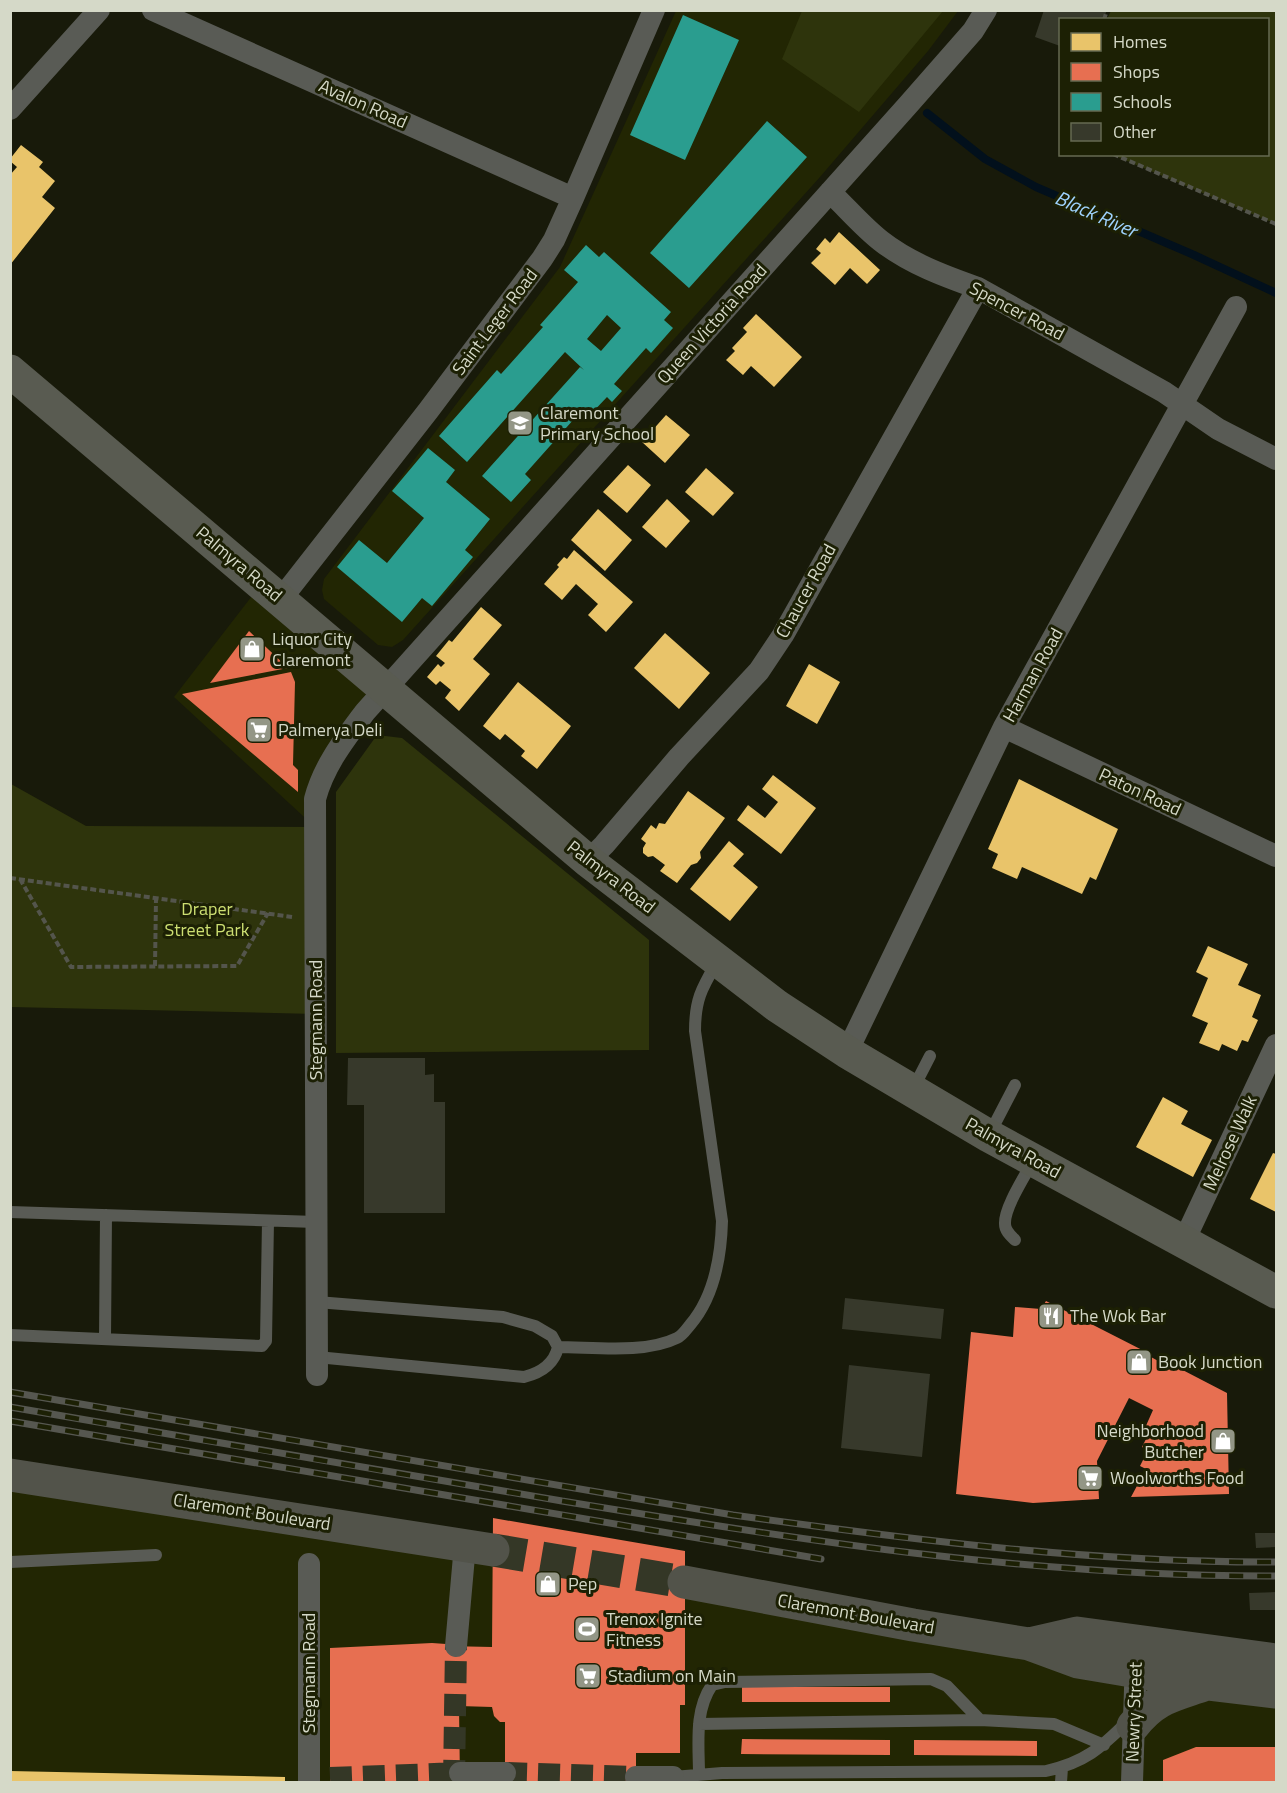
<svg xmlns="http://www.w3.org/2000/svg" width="1287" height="1793" viewBox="0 0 1287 1793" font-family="'Titillium Web',sans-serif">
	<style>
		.built { fill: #222603 }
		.green { fill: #2e340c }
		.homes { fill: #e9c46a }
		.shops { fill: #e76f51 }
		.schools { fill: #2a9d8f; fill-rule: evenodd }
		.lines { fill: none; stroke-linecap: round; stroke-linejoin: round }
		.stream { stroke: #02101c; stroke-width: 8 }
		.building { fill: #37392b }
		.street-tunnel { stroke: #343726; stroke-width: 22; stroke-dasharray: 22 11; stroke-linecap: butt }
		.secondary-tunnel { stroke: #343726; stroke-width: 33; stroke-dasharray: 33 16; stroke-linecap: butt }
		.path { stroke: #54554c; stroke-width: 4; stroke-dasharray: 6 3; stroke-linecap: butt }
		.lane { stroke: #595b55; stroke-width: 12 }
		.street { stroke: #595b55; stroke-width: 22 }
		.secondary { stroke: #52534a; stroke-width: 33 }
		.primary { stroke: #595b51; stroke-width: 33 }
		.rail-casing { stroke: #565750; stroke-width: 7 }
		.rail { stroke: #1c2004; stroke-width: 4.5; stroke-dasharray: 14; stroke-linecap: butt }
		.labels { text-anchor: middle; stroke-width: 6; stroke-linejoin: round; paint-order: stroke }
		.street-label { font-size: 18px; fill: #d5d9c8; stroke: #1c2004 }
		.poi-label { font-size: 18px; fill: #d5d9c8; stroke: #1c2004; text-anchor: start }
		.park-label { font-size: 18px; fill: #cddf72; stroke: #1c2004 }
		.water-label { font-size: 20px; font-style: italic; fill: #9fd3fe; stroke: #1c2004 }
	</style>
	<rect width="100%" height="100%" fill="#181a0a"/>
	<!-- built -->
	<path class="built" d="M676,11H958L928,51L820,177L403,640L392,647L378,645L324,599L322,590L324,579L560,267Z
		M262,583L386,688L345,736L315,827L174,697Z
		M11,1475L1276,1692V1782H11Z"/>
	<!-- green -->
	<path class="green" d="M802,11V10L943,11L859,112L782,59Z
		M1111,11H1276V224L1113,155L1268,154V20L1107,19Z
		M377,735L402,738L649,940V1050L336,1053V792Z
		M11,784L86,826L315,827L316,1014L11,1007Z"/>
	<!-- homes -->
	<path class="homes" d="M21,145L43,162L39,167L55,181L42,197L55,208L10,265V175L17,167L10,161V159Z
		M839,232L880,270L867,284L850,268L835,285L811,263L821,253L816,249L825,238L830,243Z
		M756,314L802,357L774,387L751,366L743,375L726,360L735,351L732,348L747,332L743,328Z
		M666,415L690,435L665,463L642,442Z
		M628,465L651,485L627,513L603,492Z
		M706,468L734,493L713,516L685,492Z
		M667,499L690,521L666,548L642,527Z
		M598,509L632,540L605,571L571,540Z
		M574,550L633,602L606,632L588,615L598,604L576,584L562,600L544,584L559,567L557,565L564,557L567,559Z
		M481,607L502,625L473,659L490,674L459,711L445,698L451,690L440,681L436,685L427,677L438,664L441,667L445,663L436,656L449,640L452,642Z
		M665,633L710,673L679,709L634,668Z
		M809,664L840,682L817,724L786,706Z
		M518,682L571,726L537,769L521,756L525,751L505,734L500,740L483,726Z
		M773,775L816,808L781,854L737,820L748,805L765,818L778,802L762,789Z
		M1019,779L1118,829L1096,880L1090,877L1082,894L1022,867L1017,879L992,868L998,854L988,849Z
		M688,791L725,818L700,852L701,858L697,863L691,865L677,883L660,871L665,865L653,856L648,857L643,853V848L646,843L641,839L651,825L656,829L659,823L665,824Z
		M729,841L744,854L733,866L758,887L730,921L690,889Z
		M1208,946L1248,964L1238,985L1261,995L1252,1017L1258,1020L1248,1042L1242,1040L1237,1051L1222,1044L1219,1051L1199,1043L1208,1023L1192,1016L1208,978L1196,972Z
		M1163,1097L1188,1111L1181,1124L1212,1140L1193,1177L1136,1147Z
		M1273,1153L1276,1154V1212L1250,1199Z
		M10,1771L285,1777V1782H10Z"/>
	<!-- shops -->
	<path class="shops" d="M249,631L288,668L210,683Z
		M291,672L295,682L293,765L298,770V792L182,694Z
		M1046,1301L1152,1355L1151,1357L1171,1368L1173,1365L1227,1393L1229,1494L1131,1497L1146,1469L1140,1466L1148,1450L1142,1447L1150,1431L1145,1428L1153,1410L1129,1398L1097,1461L1099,1499L1033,1503L956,1494L971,1332L1013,1337L1015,1307L1041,1309Z
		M493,1518L685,1551V1705H680V1753H636V1782H505V1722H500L494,1716L492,1707L459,1706L460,1782H330V1648L432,1643L446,1644V1646L492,1647Z
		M742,1687H890V1702H742Z
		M742,1739L890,1740V1755L741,1754Z
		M914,1740L1037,1741V1756L914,1755Z
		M1196,1747H1276V1782H1163V1760Z"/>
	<!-- schools -->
	<path class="schools" d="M683,15L739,40L685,160L630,135Z
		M767,121L807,157L689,288L650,253Z
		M586,245L599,257L604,252L671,312L664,320L673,328L651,353L646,348L614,384L622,391L612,402L607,397L589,416L582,410L525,474L531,480L511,502L482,476L580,367L584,370L565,352L467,462L439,436L497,370L501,374L543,327L540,325L578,282L564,270ZM607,315L621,328L601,351L587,339Z
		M428,448L455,470L446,482L490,519L465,550L473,557L432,606L422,598L402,622L337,567L359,540L387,563L424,518L392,491Z"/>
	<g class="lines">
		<!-- stream -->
		<path class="stream" d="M927,113L985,159L1036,187L1194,255L1276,293"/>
	</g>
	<!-- building -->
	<path class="building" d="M1044,10H1107L1103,20H1060V46L1035,37Z
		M348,1058H425V1075L434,1074V1102H445V1213H364V1105H347Z
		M845,1298L944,1309L941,1339L842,1329Z
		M849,1365L930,1374L922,1457L841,1448Z
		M1255,1533H1276V1547L1256,1548Z
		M1276,1592V1610H1250L1249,1593Z"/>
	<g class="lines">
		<!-- street-tunnel -->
		<path class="street-tunnel" d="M505,1773L636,1777
			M330,1778L460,1773
			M454,1782L456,1646"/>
		<!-- secondary-tunnel -->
		<path class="secondary-tunnel" d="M493,1550L684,1582"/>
		<!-- path -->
		<path class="path" d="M1104,20L1107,10
			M1113,154L1276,224
			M10,878L292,917
			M20,879L71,967L237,966L268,913
			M155,966L156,898"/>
		<!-- lane -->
		<path class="lane" d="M913,1089L930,1056
			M989,1135L1015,1085
			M10,1212L316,1222
			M1015,1240C1011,1236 1005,1231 1005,1224C1004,1208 1025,1176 1033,1161
			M317,1302L503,1317L535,1326L552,1336L558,1347C593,1347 645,1354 677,1338C682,1336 686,1330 690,1325C714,1297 721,1258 722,1221L695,1031C695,999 702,988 717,962
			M10,1335L262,1346L266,1341L268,1221
			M105,1339L106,1215
			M317,1357L524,1377C540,1373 554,1365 558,1347
			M10,1562L156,1555
			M699,1724L980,1720L1054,1724L1104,1745
			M699,1775C699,1745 694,1711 712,1685L725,1682L931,1679L947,1686L980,1720
			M673,1777L722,1773L1046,1771C1084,1763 1101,1748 1128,1721
			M1061,1782L1062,1768"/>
		<!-- street -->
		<path class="street" d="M153,10L573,198
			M10,109L99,10
			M830,192C847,208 863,227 881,241C909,263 944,276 978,288L1164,392L1218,429L1276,459
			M281,599L428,411L542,259L554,240L573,198L654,10
			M1004,727L1276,856
			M588,861L604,845L679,757L759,671L783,635L978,288
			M847,1052L1004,727L1236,307
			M1184,1241L1276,1045
			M317,1375L315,799C324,765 345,739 365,712L908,105L973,31L986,10
			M309,1564V1782
			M456,1646L465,1545
			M460,1773H505
			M636,1777H673V1782
			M1132,1782L1136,1658"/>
		<!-- secondary -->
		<path class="secondary" d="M10,1475L493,1550
			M684,1582L913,1625L1029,1644L1078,1662L1209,1684L1276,1692
			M1029,1644L1077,1633L1276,1660
			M1133,1726C1155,1698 1172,1696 1204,1685"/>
		<!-- primary -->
		<path class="primary" d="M10,371L588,861L777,1006L847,1052L989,1136L1276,1292"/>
		<defs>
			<path id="rail" d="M10,1392L733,1515C914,1540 1094,1563 1276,1562
				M10,1407C194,1439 378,1470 562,1501C799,1540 1035,1577 1276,1576
				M10,1421L821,1559"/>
		</defs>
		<!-- rail casing -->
		<use href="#rail" class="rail-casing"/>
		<!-- rail -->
		<use href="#rail" class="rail"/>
	</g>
	<!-- icons -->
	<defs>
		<symbol id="school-square" viewBox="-11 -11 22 22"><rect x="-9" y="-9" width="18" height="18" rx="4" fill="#939686" stroke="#1c2004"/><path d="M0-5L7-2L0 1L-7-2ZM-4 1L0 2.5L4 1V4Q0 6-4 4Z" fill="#fff"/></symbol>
		<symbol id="shop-square" viewBox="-11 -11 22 22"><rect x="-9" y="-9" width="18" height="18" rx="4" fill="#939686" stroke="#1c2004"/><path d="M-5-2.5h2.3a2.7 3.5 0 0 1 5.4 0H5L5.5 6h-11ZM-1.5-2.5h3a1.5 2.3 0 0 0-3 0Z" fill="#fff"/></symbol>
		<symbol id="supermarket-square" viewBox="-11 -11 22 22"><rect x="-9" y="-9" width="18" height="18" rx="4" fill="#939686" stroke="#1c2004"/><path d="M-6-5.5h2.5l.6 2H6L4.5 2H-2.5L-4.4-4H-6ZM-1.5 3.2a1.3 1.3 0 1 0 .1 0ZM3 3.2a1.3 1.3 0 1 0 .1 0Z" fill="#fff"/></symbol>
		<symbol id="restaurant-square" viewBox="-11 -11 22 22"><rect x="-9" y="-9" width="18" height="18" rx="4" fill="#939686" stroke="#1c2004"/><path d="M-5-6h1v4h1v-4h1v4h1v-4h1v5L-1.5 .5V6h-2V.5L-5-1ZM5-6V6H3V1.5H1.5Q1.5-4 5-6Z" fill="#fff"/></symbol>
		<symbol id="stadium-square" viewBox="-11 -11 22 22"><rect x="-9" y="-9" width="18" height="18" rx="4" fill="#939686" stroke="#1c2004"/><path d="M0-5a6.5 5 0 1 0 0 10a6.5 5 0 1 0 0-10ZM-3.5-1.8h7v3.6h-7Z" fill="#fff"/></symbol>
	</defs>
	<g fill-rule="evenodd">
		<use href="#school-square" x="505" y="408" width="30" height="30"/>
		<use href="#shop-square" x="237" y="634" width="30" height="30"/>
		<use href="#supermarket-square" x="244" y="715" width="30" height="30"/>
		<use href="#restaurant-square" x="1036" y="1301" width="30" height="30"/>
		<use href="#shop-square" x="1124" y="1347" width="30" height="30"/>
		<use href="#shop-square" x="1208" y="1426" width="30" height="30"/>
		<use href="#supermarket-square" x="1075" y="1463" width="30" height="30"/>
		<use href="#shop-square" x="533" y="1569" width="30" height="30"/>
		<use href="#stadium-square" x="572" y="1614" width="30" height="30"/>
		<use href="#supermarket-square" x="573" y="1661" width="30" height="30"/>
	</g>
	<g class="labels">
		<!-- street labels -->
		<g class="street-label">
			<text transform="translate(363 104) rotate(24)" y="6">Avalon Road</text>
			<text transform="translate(1017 311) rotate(28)" y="6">Spencer Road</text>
			<text transform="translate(495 322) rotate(-53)" y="6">Saint Leger Road</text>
			<text transform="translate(712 324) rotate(-48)" y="6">Queen Victoria Road</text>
			<text transform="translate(239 564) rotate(40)" y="6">Palmyra Road</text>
			<text transform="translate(806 591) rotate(-61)" y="6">Chaucer Road</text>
			<text transform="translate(1033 675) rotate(-61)" y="6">Harman Road</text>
			<text transform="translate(1140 792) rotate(25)" y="6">Paton Road</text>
			<text transform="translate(611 877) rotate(38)" y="6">Palmyra Road</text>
			<text transform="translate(316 1020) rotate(-90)" y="6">Stegmann Road</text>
			<text transform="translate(1230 1143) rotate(-65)" y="6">Melrose Walk</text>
			<text transform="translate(1013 1148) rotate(29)" y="6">Palmyra Road</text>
			<text transform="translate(252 1512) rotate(9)" y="6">Claremont Boulevard</text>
			<text transform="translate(856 1614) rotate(10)" y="6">Claremont Boulevard</text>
			<text transform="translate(309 1673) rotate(-90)" y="6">Stegmann Road</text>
			<text transform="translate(1134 1712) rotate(-88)" y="6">Newry Street</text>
		</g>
		<!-- poi labels -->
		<g class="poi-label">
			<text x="540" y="419">Claremont<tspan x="540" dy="21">Primary School</tspan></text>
			<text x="272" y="645">Liquor City<tspan x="272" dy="21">Claremont</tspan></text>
			<text x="278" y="736">Palmerya Deli</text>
			<text x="1070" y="1322">The Wok Bar</text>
			<text x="1158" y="1368">Book Junction</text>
			<text x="1204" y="1437" text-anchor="end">Neighborhood<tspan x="1204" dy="21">Butcher</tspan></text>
			<text x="1110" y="1484">Woolworths Food</text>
			<text x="568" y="1590">Pep</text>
			<text x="606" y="1625">Trenox Ignite<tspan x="606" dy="21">Fitness</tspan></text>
			<text x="608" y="1682">Stadium on Main</text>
		</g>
		<!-- park labels -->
		<g class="park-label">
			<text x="207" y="915">Draper<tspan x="207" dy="21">Street Park</tspan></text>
		</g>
		<!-- water labels -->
		<g class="water-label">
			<text transform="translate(1096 214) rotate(24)" y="7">Black River</text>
		</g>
	</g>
	<!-- border -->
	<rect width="1287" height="1793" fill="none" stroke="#d5d9c8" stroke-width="24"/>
	<!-- legend -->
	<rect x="1059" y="18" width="210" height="138" fill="#1c2004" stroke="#666a52" stroke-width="1.5"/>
	<rect x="1071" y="33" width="30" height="18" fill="#e9c46a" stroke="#666a52" stroke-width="1.5"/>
	<text x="1113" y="48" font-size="18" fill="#d5d9c8">Homes</text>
	<rect x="1071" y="63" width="30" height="18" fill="#e76f51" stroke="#666a52" stroke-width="1.5"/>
	<text x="1113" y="78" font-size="18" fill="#d5d9c8">Shops</text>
	<rect x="1071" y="93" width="30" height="18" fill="#2a9d8f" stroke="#666a52" stroke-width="1.5"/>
	<text x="1113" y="108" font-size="18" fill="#d5d9c8">Schools</text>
	<rect x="1071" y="123" width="30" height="18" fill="#37392b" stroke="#666a52" stroke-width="1.5"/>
	<text x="1113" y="138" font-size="18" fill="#d5d9c8">Other</text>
</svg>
